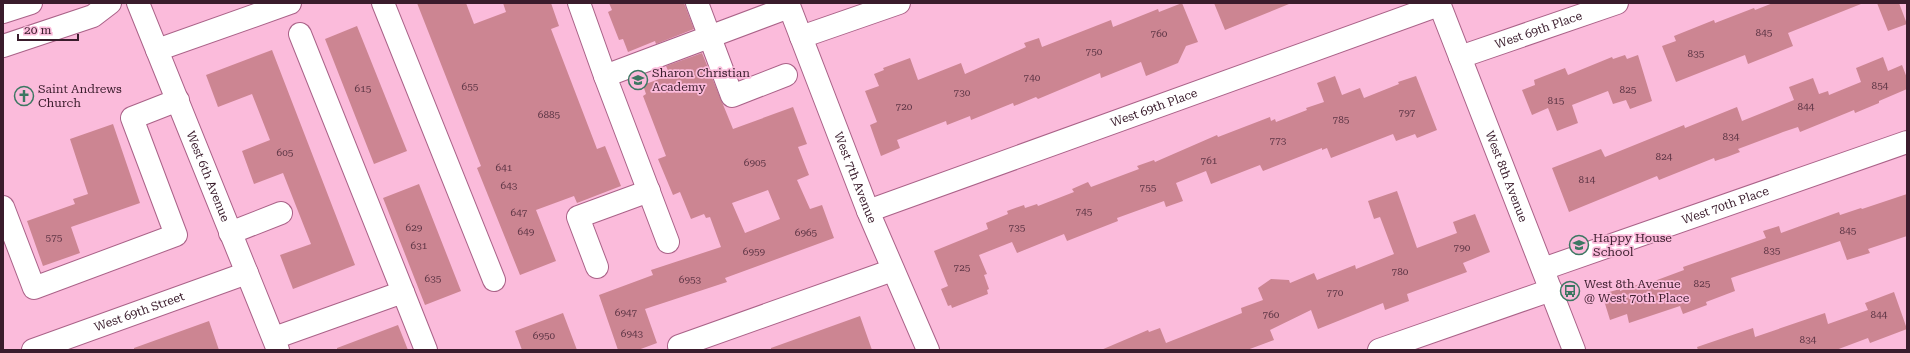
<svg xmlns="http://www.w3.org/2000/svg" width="1910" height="353" viewBox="0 0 1910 353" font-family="'Roboto Serif',serif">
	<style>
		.building { fill: #cc8592; fill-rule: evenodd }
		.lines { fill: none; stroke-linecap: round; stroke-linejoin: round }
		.minor-casing { stroke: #aa6288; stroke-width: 24 }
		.major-casing { stroke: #aa6288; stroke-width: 24 }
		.minor { stroke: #fff; stroke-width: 22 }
		.major { stroke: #fff; stroke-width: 22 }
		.labels { text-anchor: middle; stroke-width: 3.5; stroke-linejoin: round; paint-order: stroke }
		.number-label { font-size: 10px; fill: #5e3646 }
		.street-label { font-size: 12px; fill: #3a1c2c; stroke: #fbbbdb }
		.poi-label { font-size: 12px; fill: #3a1c2c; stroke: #fbbbdb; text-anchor: start }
	</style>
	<rect width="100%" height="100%" fill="#fbbbdb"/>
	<!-- building -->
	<path class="building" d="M417,3H466L474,24L506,12L503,3H551L559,26L551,29L597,149L605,146L621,186L577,203L574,196L536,210L556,261L520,275L477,168L481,166Z
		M609,3H684L694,29L656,44L655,41L628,52L623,39L619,40L608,12L612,10Z
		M1182,3L1198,42L1186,46L1178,63L1146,76L1141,62L1101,78L1100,73L1038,99L1036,97L1014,106L1013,103L971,120L970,116L947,125L946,121L897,140L900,148L881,156L870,125L877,122L865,91L879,86L874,74L884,70L883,68L910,58L918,80L961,63L965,74L1026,47L1024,43L1039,38L1042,47L1111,20L1113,27L1158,9L1159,12Z
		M1214,3H1289V4L1225,30Z
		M1773,3L1861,4L1788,33L1793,46L1748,64L1745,55L1676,82L1662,46L1676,41L1674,36L1714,20L1715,23L1754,8L1755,10Z
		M1877,3H1899L1907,24L1888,31Z
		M357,26L407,151L374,164L325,39Z
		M272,50L355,265L293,289L280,255L311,244L283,173L254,184L242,151L270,140L252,94L218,107L206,75Z
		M702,53L733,129L793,107L807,144L798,147L809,175L797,180L810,209L822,205L834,238L725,278L727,282L645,309L657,343L638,350H618L599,295L653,275L651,270L721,247L710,217L706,218L704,214L691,219L680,192L673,195L658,159L666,156L643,96L646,94L643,85L670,75L666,66ZM768,190L780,219L745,233L732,203Z
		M1625,55L1627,59L1638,55L1652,101L1630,109L1626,100L1613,104L1608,91L1572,105L1578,123L1557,131L1548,108L1532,115L1522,90L1535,85L1534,80L1565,68L1568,75L1612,57L1613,59Z
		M1883,57L1888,71L1902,65L1907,78V89L1879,101V103L1855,113L1854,110L1800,132L1798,127L1783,132L1738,149L1740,152L1727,157L1715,161L1714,158L1659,180L1657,176L1569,212L1552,168L1601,149L1605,157L1684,125L1685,128L1737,107L1742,121L1794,100L1789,87L1813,78L1819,94L1828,91L1829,95L1861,82L1856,68Z
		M1335,76L1342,95L1360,88L1364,98L1399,84L1398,82L1416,76L1437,130L1417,138L1415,134L1396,141L1393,134L1331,158L1327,148L1322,150V148L1263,171L1260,165L1211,184L1206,171L1176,183L1183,201L1166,207L1164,201L1117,218L1118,221L1067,241L1064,234L1017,253L1012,242L979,255L987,274L984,275L989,289L987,290L988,294L952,308L951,305L948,306L941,289L948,286L934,251L988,229L986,223L1008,214L1007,211L1024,205L1025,208L1037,204L1038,206L1074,192L1072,189L1088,182L1091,187L1139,169L1137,166L1154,160L1155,162L1217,135L1218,137L1270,117L1271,121L1275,119L1276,122L1307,110L1306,108L1324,102L1317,83Z
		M113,124L140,203L71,227L80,253L43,266L27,221L75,204L73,199L88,194L70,139Z
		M419,184L461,291L425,305L383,198Z
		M1397,191L1417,248L1457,233L1453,222L1475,214L1490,252L1463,263L1467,272L1407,294L1409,301L1385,310L1383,303L1318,329L1311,310L1270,330L1274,340L1247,350H1101L1148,330L1149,332L1160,328L1166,343L1242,313L1241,308L1263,300L1258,288L1271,279L1289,280L1290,283L1314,273L1317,280L1355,265L1356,269L1394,254L1380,217L1374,219L1368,201Z
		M1907,194V236L1868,249L1870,253L1847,260L1840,241L1731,278L1735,291L1706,302L1707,305L1683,314L1680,306L1629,323L1627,314L1610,320L1602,294L1620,289V291L1648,281L1649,283L1684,270L1683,267L1766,238L1763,231L1779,226L1781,233L1839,212L1840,215L1861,208L1862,209Z
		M1894,292L1907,329L1870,343L1868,338L1836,350H1698L1697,347L1753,328L1755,337L1825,313L1828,324L1868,310L1865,303Z
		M563,313L577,350H522L515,331Z
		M860,316L872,350H771V348Z
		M209,321L219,350H134V348Z
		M398,325L408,350H337V348Z"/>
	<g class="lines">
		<defs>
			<g id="minor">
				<path id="s1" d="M138,3L278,350"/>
				<path d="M383,3L494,280"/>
				<path d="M579,3L605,76"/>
				<path d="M697,3L732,96L786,75"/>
				<path id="s2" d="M788,3L868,211L928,350"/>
				<path id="s3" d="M1439,3L1574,350"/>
				<path d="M300,34L403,292"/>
				<path d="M801,37L899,3"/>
				<path d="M157,50L290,3"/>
				<path id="s4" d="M1460,57L1617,3"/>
				<path d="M3,207L34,288L176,235L132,118L178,100"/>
				<path id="s5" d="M868,211L1439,5"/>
				<path d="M230,233L281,213"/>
				<path d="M668,242L605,76L789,7"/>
				<path d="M597,267L578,217L649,191"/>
				<path id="s6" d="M1543,269L1907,142"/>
				<path d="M274,338L403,292L426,350"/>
				<path d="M679,346L893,270"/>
				<path id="s7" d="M33,350L247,273"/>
				<path d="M1379,350L1551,290"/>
			</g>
			<path id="major" d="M3,12L31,3
				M3,46L93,16L110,3"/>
		</defs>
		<!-- minor casing -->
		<use href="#minor" class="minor-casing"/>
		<!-- major casing -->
		<use href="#major" class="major-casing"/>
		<!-- minor -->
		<use href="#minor" class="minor"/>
		<!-- major -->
		<use href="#major" class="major"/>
	</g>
	<!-- icons -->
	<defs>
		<symbol id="school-ring" viewBox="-11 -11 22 22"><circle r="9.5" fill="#fbbbdb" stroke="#3c7762" stroke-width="1.5"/><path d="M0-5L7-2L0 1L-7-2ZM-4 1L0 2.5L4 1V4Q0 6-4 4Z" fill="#3c7762"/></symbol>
		<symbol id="church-ring" viewBox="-11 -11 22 22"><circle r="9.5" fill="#fbbbdb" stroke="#3c7762" stroke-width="1.5"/><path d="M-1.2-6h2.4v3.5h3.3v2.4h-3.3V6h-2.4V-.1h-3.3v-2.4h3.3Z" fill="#3c7762"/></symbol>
		<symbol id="bus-ring" viewBox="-11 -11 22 22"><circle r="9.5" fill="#fbbbdb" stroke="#3c7762" stroke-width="1.5"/><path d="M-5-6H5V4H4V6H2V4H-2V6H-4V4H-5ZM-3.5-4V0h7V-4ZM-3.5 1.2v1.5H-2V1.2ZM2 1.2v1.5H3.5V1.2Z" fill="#3c7762"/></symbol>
	</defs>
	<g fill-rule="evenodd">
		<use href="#school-ring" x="627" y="69" width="22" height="22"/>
		<use href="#church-ring" x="13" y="85" width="22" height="22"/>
		<use href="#school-ring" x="1568" y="234" width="22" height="22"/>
		<use href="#bus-ring" x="1559" y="280" width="22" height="22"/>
	</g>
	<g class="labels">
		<!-- number labels -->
		<g class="number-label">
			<text x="1764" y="36">845</text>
			<text x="1159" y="37">760</text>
			<text x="1094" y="55">750</text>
			<text x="1696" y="57">835</text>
			<text x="1032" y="81">740</text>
			<text x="1880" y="89">854</text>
			<text x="470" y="90">655</text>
			<text x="363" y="92">615</text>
			<text x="1628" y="93">825</text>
			<text x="962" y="96">730</text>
			<text x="1556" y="104">815</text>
			<text x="904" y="110">720</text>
			<text x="1806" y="110">844</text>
			<text x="1407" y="116">797</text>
			<text x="549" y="118">6885</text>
			<text x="1341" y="123">785</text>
			<text x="1731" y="140">834</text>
			<text x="1278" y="144">773</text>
			<text x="285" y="156">605</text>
			<text x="1664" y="160">824</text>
			<text x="1209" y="164">761</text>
			<text x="755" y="166">6905</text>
			<text x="504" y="171">641</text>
			<text x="1587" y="183">814</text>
			<text x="509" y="189">643</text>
			<text x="1148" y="191">755</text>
			<text x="1084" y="215">745</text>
			<text x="519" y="216">647</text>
			<text x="414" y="231">629</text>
			<text x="1017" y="231">735</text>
			<text x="1848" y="234">845</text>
			<text x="526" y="235">649</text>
			<text x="806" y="236">6965</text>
			<text x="54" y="241">575</text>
			<text x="419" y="249">631</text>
			<text x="1462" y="251">790</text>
			<text x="1772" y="254">835</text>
			<text x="754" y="255">6959</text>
			<text x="962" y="271">725</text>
			<text x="1400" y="275">780</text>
			<text x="433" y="282">635</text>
			<text x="690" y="283">6953</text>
			<text x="1702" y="287">825</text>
			<text x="1335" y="296">770</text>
			<text x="626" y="316">6947</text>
			<text x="1271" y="318">760</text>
			<text x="1879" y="318">844</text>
			<text x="632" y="337">6943</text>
			<text x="544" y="339">6950</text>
			<text x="1808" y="343">834</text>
		</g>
		<!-- street labels -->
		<g class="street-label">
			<text dy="4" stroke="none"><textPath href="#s4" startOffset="83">West 69th Place</textPath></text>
			<text dy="4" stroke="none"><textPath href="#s5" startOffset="304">West 69th Place</textPath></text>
			<text dy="4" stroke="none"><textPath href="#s3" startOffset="186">West 8th Avenue</textPath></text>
			<text dy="4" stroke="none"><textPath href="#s1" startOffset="187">West 6th Avenue</textPath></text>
			<text dy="4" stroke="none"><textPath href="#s2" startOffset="187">West 7th Avenue</textPath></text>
			<text dy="4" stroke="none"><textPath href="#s6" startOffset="193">West 70th Place</textPath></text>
			<text dy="4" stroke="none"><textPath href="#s7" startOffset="113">West 69th Street</textPath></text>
		</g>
		<!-- poi labels -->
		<g class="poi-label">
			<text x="652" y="77">Sharon Christian<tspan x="652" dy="14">Academy</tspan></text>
			<text x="38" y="93">Saint Andrews<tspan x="38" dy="14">Church</tspan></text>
			<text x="1593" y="242">Happy House<tspan x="1593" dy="14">School</tspan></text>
			<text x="1584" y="288">West 8th Avenue<tspan x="1584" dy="14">@ West 70th Place</tspan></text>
		</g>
	</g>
	<!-- border -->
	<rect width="1910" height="353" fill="none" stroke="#3a1c2c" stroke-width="8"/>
	<!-- scale -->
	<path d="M18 34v6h60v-6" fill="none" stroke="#3a1c2c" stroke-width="2"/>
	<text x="24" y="34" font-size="12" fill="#3a1c2c" stroke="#fbbbdb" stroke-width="3" paint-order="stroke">20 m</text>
</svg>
